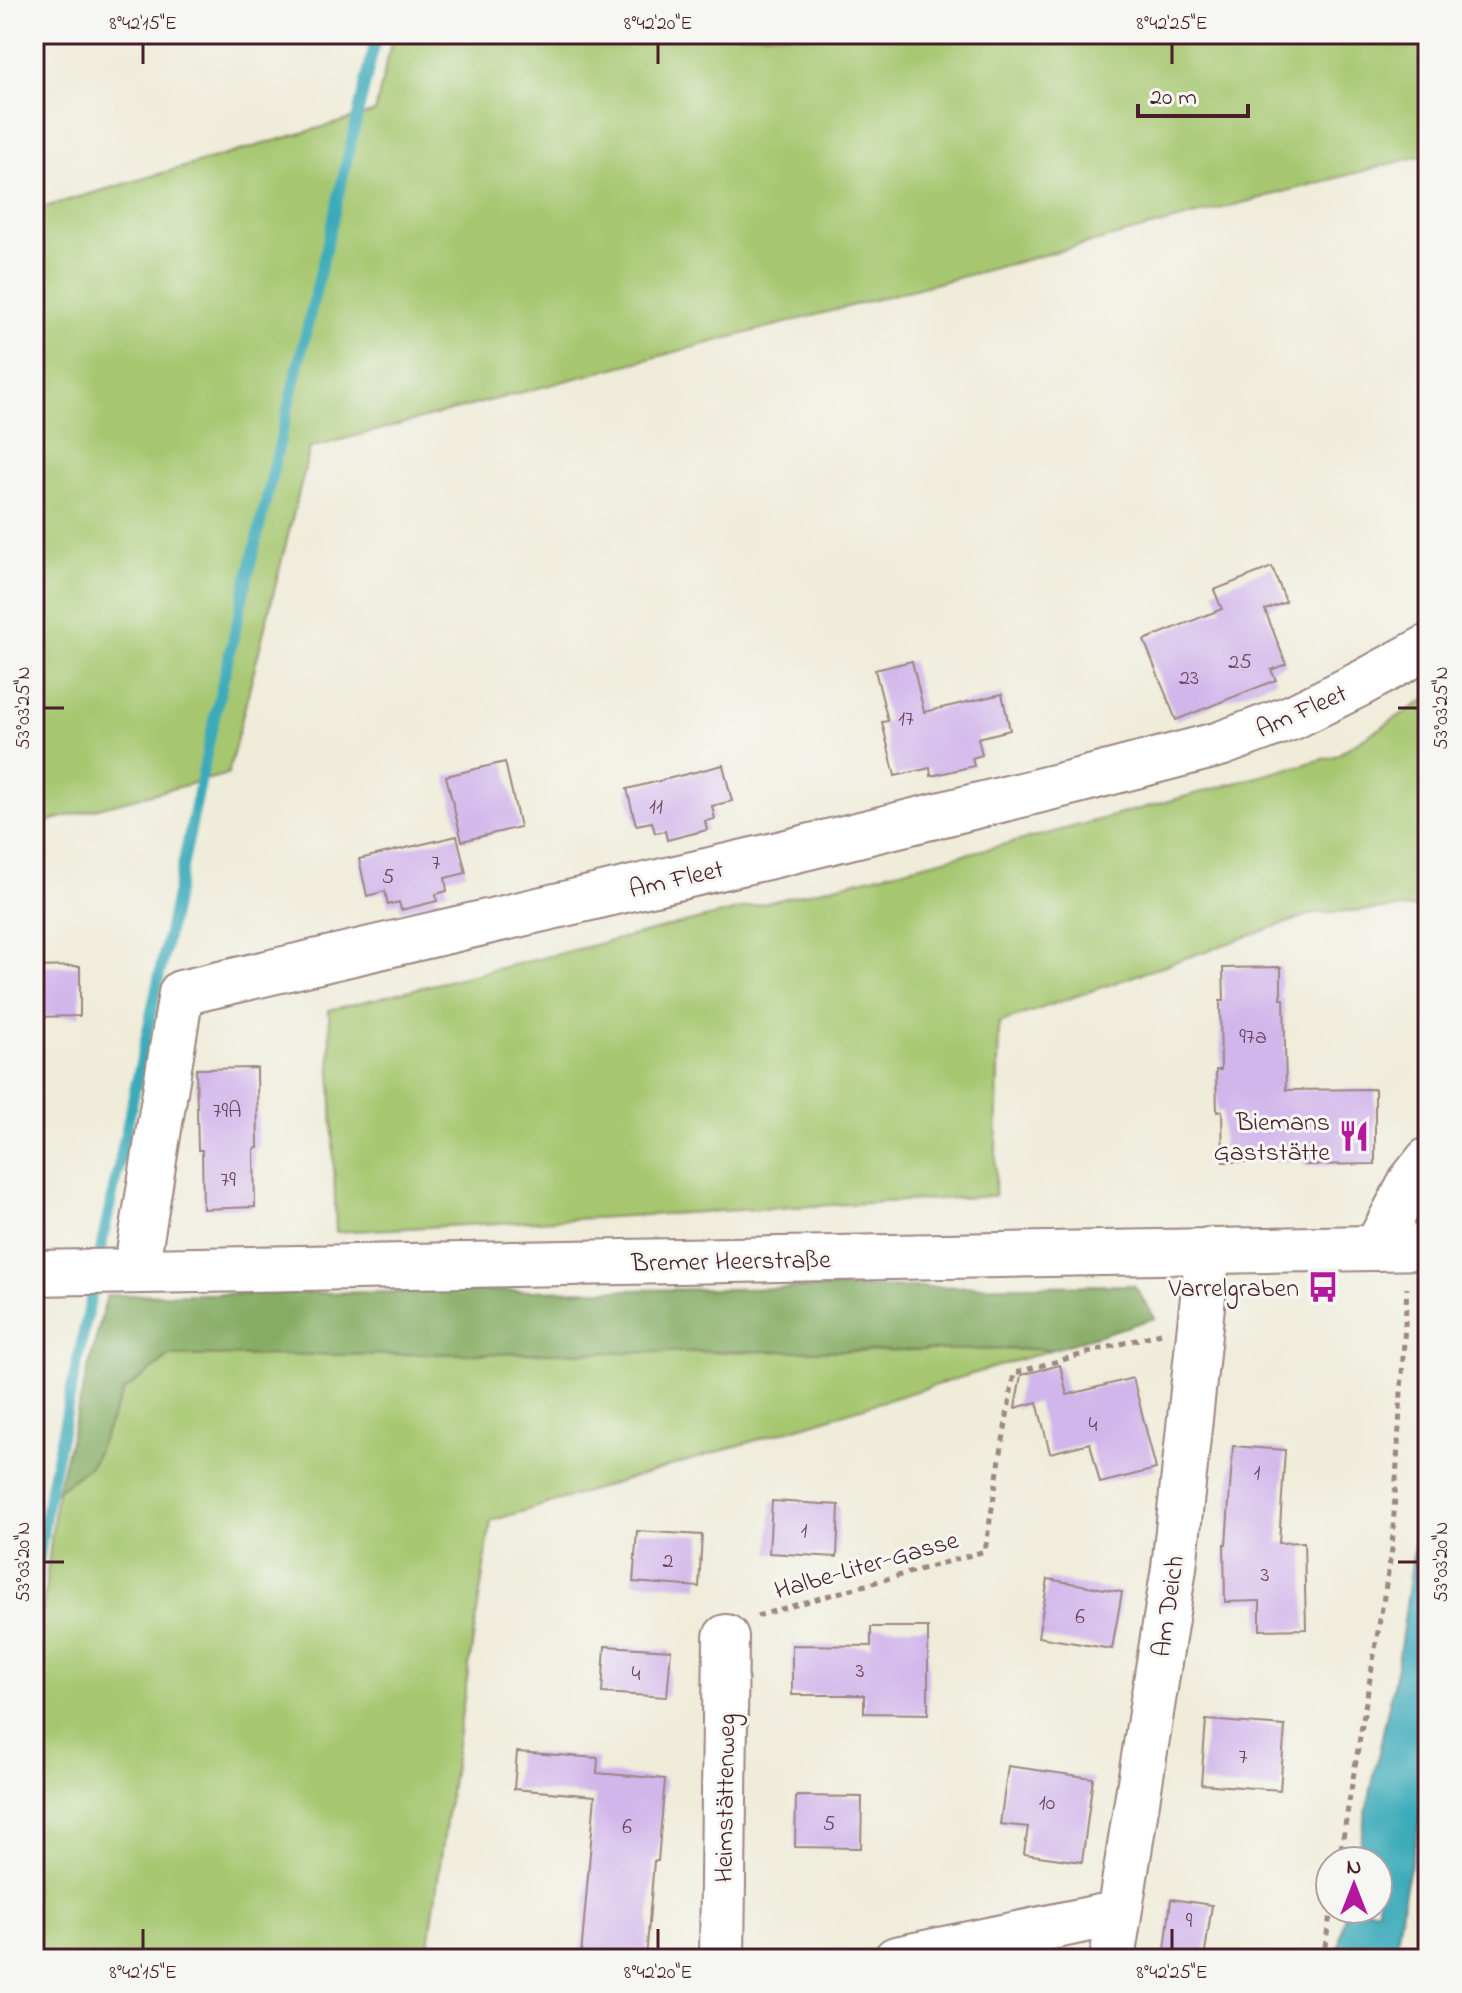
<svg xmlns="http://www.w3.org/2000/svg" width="1462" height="1993" viewBox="0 0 1462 1993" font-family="'Indie Flower',sans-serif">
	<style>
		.green { fill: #a6c76f; stroke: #78734d; stroke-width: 2 }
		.forest { fill: #84ac62; stroke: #676646; stroke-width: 2 }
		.water { fill: #3baab9; stroke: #426472; stroke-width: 2 }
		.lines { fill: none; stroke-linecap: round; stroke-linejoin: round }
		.stream { stroke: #3baab9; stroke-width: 11 }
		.building { fill: #d1b6eb }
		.minor-casing { stroke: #9c8682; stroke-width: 48 }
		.major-casing { stroke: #9c8682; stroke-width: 48 }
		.path { stroke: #9c8682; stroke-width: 5; stroke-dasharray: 6 6; stroke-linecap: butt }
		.minor { stroke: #fff; stroke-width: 44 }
		.major { stroke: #fff; stroke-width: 44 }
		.ticks { fill: none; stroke: #4a1f2b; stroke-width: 3 }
		.labels { text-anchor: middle; stroke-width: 6; stroke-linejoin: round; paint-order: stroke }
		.number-label { font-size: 22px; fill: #6c455b }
		.street-label { font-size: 26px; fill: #4a1f2b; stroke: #f6f6f2 }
		.poi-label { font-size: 26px; fill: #4a1f2b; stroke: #f6f6f2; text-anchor: end }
		.neatline { fill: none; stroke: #4a1f2b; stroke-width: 3 }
		.ticks-label { font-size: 20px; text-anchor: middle; fill: #4a1f2b }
	</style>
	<rect width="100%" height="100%" fill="#f6f6f2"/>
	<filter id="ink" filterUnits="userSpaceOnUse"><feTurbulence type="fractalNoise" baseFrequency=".0125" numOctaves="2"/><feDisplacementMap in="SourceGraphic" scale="16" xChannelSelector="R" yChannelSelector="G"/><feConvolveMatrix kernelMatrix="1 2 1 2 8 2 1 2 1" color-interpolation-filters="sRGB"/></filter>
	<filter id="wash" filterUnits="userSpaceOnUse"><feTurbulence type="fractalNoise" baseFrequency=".006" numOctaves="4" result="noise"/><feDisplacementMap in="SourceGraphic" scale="32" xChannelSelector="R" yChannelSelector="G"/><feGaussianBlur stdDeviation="1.8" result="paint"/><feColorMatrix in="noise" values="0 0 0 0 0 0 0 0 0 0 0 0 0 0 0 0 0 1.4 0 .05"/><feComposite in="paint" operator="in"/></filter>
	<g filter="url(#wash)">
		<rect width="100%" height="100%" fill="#efecd9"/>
		<!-- green -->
		<path class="green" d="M393,34H1428V154L310,448L228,774L34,825V210L375,112Z
			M1428,698V881L1420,907L1315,913L999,1023L995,1196L336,1232L329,1010L1043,835L1335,756Z
			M1054,1349L491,1521L453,1771L427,1959H34V1684L57,1491L91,1465L123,1392L170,1356Z"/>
		<!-- forest -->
		<path class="forest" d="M1134,1285L1155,1318L1054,1349L170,1356L123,1392L91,1465L57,1491L107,1295Z"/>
		<!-- water -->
		<path class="water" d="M1428,1448V1781L1405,1891L1394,1959H1336L1346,1909H1378V1861H1356L1399,1656Z"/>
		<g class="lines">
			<!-- stream -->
			<path class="stream" d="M98,1262L216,710L377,34
				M34,1593L48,1499L95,1279"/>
		</g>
		<g id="blocks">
			<!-- building -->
			<path class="building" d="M1272,567L1286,602L1265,610L1286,664L1271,670L1276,680L1176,720L1144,640L1222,609L1214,590Z
				M912,661L924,712L1002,694L1010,730L978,738L982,755L972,758L974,766L931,776L930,768L895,776L882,722L888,721L875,670Z
				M505,762L520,827L462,841L446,776Z
				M723,765L732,801L712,806L715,819L705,821L707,830L667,840L665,831L655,833L652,822L636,825L627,789Z
				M457,836L466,873L445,878L447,891L436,894L437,901L401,910L399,902L388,905L385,891L367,896L359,859Z
				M80,966V1016L34,1017V967Z
				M1281,967V999H1284L1286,1090L1375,1089V1164L1304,1165V1161L1223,1162L1222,1111L1217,1112L1216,1070H1221L1220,1001H1224L1223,968Z
				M257,1068L258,1148L254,1149L255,1207L203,1209L202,1150H198L196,1069Z
				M1060,1365L1067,1395L1133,1378L1156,1469L1100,1483L1090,1443L1050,1453L1037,1402L1015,1408L1021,1375Z
				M1233,1446L1285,1450L1279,1543L1304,1542L1306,1629L1260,1630V1601L1225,1602L1224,1544H1226Z
				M772,1501L839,1505L837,1557L769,1553Z
				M637,1531L702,1535L699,1587L633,1582Z
				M1048,1579L1122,1592L1112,1649L1038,1637Z
				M871,1627H928V1714L864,1713V1695H792V1645L871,1646Z
				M605,1646L671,1650L667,1697L602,1693Z
				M1206,1720L1285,1726L1280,1790L1201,1784Z
				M517,1752L598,1758L597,1773L665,1779L658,1861H654L646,1959L581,1956L595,1796L514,1789Z
				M1008,1766L1093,1778L1082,1862L1024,1854L1028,1827L1000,1824Z
				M796,1796L862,1797L861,1848L795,1847Z
				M1171,1899L1212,1905L1204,1959H1164Z"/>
		</g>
	</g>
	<g filter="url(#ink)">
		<use href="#blocks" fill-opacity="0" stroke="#9c8682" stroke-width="2"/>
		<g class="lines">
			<defs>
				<path id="minor" d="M1376,1248L1412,1180L1428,1160
					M136,1271L181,993L771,856L1074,782L1220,744L1293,717L1360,684L1428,647
					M722,1959L726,1637
					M896,1959L1119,1913
					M1112,1959L1174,1568L1208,1250"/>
				<path id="major" d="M34,1273L1428,1247"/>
			</defs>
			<!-- minor casing -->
			<use href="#minor" class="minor-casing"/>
			<!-- major casing -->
			<use href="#major" class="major-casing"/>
			<!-- path -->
			<path class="path" d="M757,1616L985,1551L1014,1373L1161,1333
				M1339,1861L1392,1549L1407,1288
				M1323,1959L1331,1909
				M1426,1959L1428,1949"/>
			<!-- minor -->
			<use href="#minor" class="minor"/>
			<!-- major -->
			<use href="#major" class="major"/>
		</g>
	</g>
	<!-- ticks -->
	<path class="ticks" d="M143,44V64M658,44V64M1172,44V64M44,708H64M1398,708H1418M44,1562H64M1398,1562H1418M143,1929V1949M658,1929V1949M1172,1929V1949"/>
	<!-- icons -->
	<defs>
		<symbol id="restaurant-bare" viewBox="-9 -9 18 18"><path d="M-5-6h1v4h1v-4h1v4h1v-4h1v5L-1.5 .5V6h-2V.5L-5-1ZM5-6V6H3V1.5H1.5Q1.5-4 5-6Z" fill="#b5179e" stroke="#f6f6f2" stroke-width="2.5" paint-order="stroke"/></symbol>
		<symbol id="bus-bare" viewBox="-9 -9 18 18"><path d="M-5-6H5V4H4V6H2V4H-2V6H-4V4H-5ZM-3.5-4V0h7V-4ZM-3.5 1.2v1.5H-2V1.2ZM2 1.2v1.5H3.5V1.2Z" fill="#b5179e" stroke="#f6f6f2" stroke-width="2.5" paint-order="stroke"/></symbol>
	</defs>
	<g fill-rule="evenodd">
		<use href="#restaurant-bare" x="1332" y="1114" width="44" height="44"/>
		<use href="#bus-bare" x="1301" y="1265" width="44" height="44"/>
	</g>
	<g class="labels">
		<!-- number labels -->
		<g class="number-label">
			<text x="1240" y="668">25</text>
			<text x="1189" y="684">23</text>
			<text x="906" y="725">17</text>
			<text x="656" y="813">11</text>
			<text x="436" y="869">7</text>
			<text x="388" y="883">5</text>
			<text x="1253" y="1043">97a</text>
			<text x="227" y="1117">79A</text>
			<text x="228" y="1186">79</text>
			<text x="1093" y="1431">4</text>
			<text x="1257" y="1479">1</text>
			<text x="804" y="1537">1</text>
			<text x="668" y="1567">2</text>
			<text x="1265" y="1581">3</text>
			<text x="1080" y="1623">6</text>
			<text x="860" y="1677">3</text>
			<text x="636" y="1680">4</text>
			<text x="1243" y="1763">7</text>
			<text x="1047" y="1809">10</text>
			<text x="829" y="1830">5</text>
			<text x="627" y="1833">6</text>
			<text x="1189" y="1927">9</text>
		</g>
		<!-- street labels -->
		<g class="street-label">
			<text transform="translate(1301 710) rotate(-24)" y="9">Am Fleet</text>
			<text transform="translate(676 878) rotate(-13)" y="9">Am Fleet</text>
			<text transform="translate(731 1260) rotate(-1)" y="9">Bremer Heerstraße</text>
			<text transform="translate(866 1564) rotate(-16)" y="9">Halbe-Liter-Gasse</text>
			<text transform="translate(1167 1606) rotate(-82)" y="9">Am Deich</text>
			<text transform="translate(724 1798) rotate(-89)" y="9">Heimstättenweg</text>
		</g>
		<!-- poi labels -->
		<g class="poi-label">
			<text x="1330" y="1130">Biemans<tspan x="1330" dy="30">Gaststätte</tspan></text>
			<text x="1299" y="1296">Varrelgraben</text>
		</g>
	</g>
	<!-- margin -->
	<rect width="1462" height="1993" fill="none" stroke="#f6f6f2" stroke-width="88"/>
	<!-- north arrow -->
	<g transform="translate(1354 1885)"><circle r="38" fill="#f6f6f2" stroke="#b1a0a2" stroke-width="2"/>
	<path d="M0-6L14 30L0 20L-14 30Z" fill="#b5179e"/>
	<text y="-12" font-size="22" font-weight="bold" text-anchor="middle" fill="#4a1f2b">N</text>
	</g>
	<!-- scale -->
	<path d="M1138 104v12h110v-12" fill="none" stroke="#4a1f2b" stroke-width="4"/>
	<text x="1150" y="104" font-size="24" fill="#4a1f2b" stroke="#f6f6f2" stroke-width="6" paint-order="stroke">20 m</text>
	<rect x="44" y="44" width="1374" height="1905" class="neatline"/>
	<g class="ticks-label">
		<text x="143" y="29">8°42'15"E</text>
		<text x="658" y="29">8°42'20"E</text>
		<text x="1172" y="29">8°42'25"E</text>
		<text transform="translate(22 708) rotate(-90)" y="7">53°03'25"N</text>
		<text transform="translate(1440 708) rotate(-90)" y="7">53°03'25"N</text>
		<text transform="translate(22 1562) rotate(-90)" y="7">53°03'20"N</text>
		<text transform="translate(1440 1562) rotate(-90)" y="7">53°03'20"N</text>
		<text x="143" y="1978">8°42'15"E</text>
		<text x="658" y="1978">8°42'20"E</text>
		<text x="1172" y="1978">8°42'25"E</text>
	</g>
</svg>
